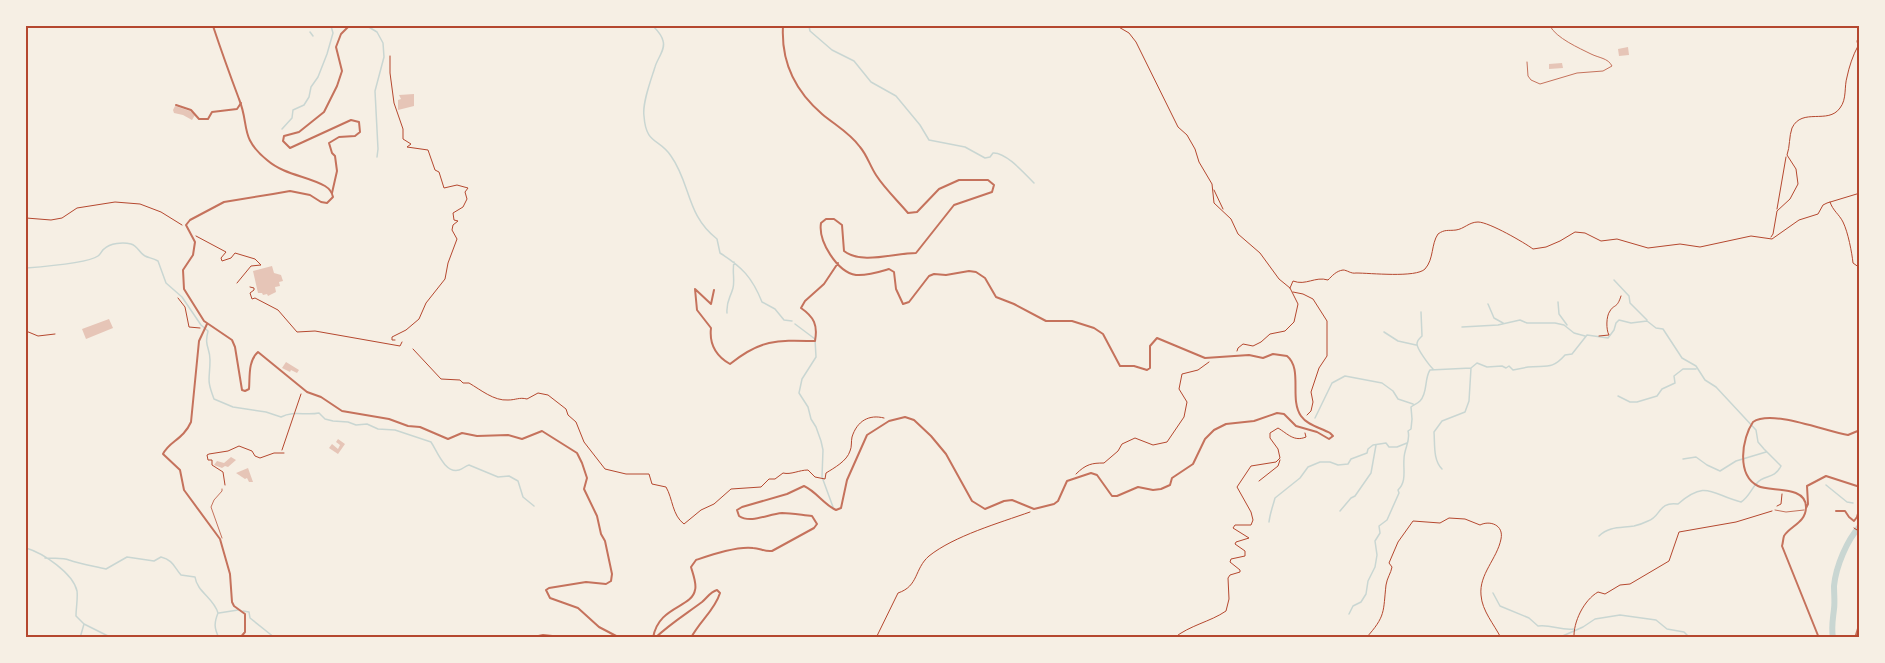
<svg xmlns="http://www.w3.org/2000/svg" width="1885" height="663" viewBox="0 0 1885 663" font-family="'Nunito Sans',sans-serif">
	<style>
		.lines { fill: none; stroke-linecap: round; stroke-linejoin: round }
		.stream { stroke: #c9d6d2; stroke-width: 1.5 }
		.river { stroke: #c9d6d2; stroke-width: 6 }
		.building { fill: #e6c5b7 }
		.path { stroke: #b5482f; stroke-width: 1 }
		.service { stroke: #c5725c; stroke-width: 1 }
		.minor { stroke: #c5725c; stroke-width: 2 }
		.tertiary { stroke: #c5725c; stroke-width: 2 }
		.neatline { fill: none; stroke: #b5482f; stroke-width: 2 }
	</style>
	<rect width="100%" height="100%" fill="#f6efe4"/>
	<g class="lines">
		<!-- stream -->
		<path class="stream" d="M367,26L377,32L383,43L384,57L375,91L378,149L377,157
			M653,26C657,30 662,35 663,41C666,49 657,59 655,67C651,80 642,103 644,116C646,145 659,138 671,156C691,184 686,215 717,239L720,253C742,267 752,277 762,302L775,309L784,320L792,321
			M809,26L810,31L832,50L854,61L871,82L896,96L920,125L929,140L965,147L985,158L990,157L993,153C1006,152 1025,174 1034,183
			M310,32L313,36
			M282,129L292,118L293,110L304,105L309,97L311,87L318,77L327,54L333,33L331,26
			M26,268C39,267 88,263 98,256C101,254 102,250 104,249C110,243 123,242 131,244C138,246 139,253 145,256C149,258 153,258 158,261L166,283L182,297L201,325L208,331C204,347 210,347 210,360C210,380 206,378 214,399L233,407L266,412L281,417C294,410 305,416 319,413L325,419L333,421L348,422L356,425L367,424L378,429L395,430L431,442C437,451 445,474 459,470C463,469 465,466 469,465L498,477L509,476L518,481L523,497L534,506
			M1614,280L1629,296L1630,303L1647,320
			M1558,302L1559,314L1567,325
			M1488,304L1494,318L1503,323
			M1421,312L1422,336C1420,338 1417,340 1417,344C1417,349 1429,365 1433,369
			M727,313C726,301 730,299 733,288C735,280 732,271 734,262
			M795,324L815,339L816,357L802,379L799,393L808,407L811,419L816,427L821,441L823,450L822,477L833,507
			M1462,327L1498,325L1520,320L1527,323H1555L1564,325L1574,333L1585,336
			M1384,332L1398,341L1416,345
			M1618,396L1630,402H1637L1657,396L1662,389L1675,383L1674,376L1683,369H1696
			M1315,418L1332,383L1345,376L1382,383L1393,391L1398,399L1413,404
			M1683,459L1696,457L1707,465L1720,471L1736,461L1766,452
			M1442,469C1433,460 1435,445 1434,432L1442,421L1465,412L1469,401L1471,368
			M1826,485L1847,502L1853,503
			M1340,511L1351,498L1355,496L1371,473L1376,445
			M1269,522C1270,513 1273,506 1275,498L1300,478L1308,467L1320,462H1330L1338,465L1348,464L1351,459L1367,453L1368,449L1373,445L1386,443L1389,447H1397L1407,443
			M1599,536C1609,526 1621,528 1634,526C1638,525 1644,523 1648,521C1661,517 1658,501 1678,504C1707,479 1712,495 1741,502C1749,497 1751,489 1757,483C1764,474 1774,480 1781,466
			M26,548C43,553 73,573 77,591C78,598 76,608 76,616L84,624L112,638
			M45,558C52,559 62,557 69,560C80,564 93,566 106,569L127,557L154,561L161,557C173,560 174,567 181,575L195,577C197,592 214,598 218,613C214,623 214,628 219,638
			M1493,593L1500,606L1529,618L1538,626C1551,624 1561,631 1574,629
			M243,611L249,612L250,618L275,638
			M219,613L238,610
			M1349,614L1353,606L1361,602L1366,594L1368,581L1375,567L1377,555L1375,541L1380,533L1379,526L1387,520L1399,493L1398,490C1407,482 1403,469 1404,459C1404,448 1411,441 1408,431L1411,429L1412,419L1411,407C1413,405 1417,404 1420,401C1428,393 1424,379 1430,370L1471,368L1477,363L1487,367L1502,366L1506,368L1509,366L1513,370C1518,369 1523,368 1528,367C1546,365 1552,370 1565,355L1572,354L1587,335L1608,338L1614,330L1616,323L1619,320L1631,323L1647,321L1656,328L1663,329L1682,358L1696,366L1705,380L1716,387L1756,430L1758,442L1764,449L1781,466
			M80,638L84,624
			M1558,638L1583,627L1595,619L1620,615L1656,620L1667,629L1684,632L1690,638"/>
		<!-- river -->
		<path class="river" d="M1833,638C1831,627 1833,619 1834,609C1835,602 1834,594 1834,586C1836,566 1847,540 1860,526"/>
	</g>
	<!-- building -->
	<path class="building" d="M1628,47L1629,55L1619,56L1618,49Z
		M1562,63L1563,68L1549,69V64Z
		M414,94V106L398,110V100L401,99L399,95Z
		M175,106L190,111L195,115L192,120L183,115L174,113L173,110Z
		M272,266L274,273L281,275L283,281L279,282L280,286L275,287L276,292L268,296L267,294L263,295L262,293H258L253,271Z
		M109,319L113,328L86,339L82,329Z
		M286,362L299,370L297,373L291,370L290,372L282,368Z
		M338,439L345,444L338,454L329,448L332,444L338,449L340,445L336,442Z
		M231,457L236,460L228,467L225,466L222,468L214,465L217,461L224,463Z
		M248,468L253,482H249L247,478L245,479L236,473Z"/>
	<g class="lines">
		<!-- path -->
		<path class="path" d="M1117,26L1129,33L1136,42L1178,127L1187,135L1195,149L1199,162L1212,184L1214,203L1231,219L1238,234L1260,253L1279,279L1290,288L1298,304L1294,322L1285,331L1270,334L1261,342L1253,346L1243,344L1238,348L1237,351
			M390,56V73L394,103L403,129V139L411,144L407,147L428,150L435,170L439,172L444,188L457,185L468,188L465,192L467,199L463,207L453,213L454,220L458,221L453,225L452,230L457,239L448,263L445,279L426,303L419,319L406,330L392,337V340H395
			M1214,190L1223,209
			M1830,202C1833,211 1839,214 1843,222C1848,232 1852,253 1853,263L1860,268
			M1777,209L1786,157
			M26,218L51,220L62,218L77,208L115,202L140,204L161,212L182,225
			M196,236L226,252L221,258L222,261L231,258L235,253L255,259L261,265L251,266L237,283
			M1771,237L1773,234L1777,211L1790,199L1798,184L1796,169L1787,155C1790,147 1789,136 1792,128C1802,107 1828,125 1840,108C1847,99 1844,87 1847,77C1849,67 1853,55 1858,46L1857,41L1860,34
			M250,287L254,288V290L250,293L252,299L255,298L278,310L297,332L315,331L400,346L402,342
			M1290,288L1293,281C1306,286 1315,276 1328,280C1332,276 1336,271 1343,270C1347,270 1351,274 1356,273C1370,273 1416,278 1425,269C1434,259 1431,244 1438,234C1445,229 1448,231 1456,230C1464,229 1469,222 1478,222C1489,222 1525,243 1533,249L1546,247L1560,241L1575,232L1585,233L1601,241L1617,239L1648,248L1680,244L1700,247L1751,236L1772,239L1799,220L1818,214L1823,205L1827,203L1860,193
			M1293,292L1303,294L1313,299L1327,321V356L1319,368L1311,392L1313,402L1311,411L1307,415
			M178,298L185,307L189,327L200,328
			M26,331L38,336L55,334
			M1599,336L1609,335C1606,330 1606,316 1610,311C1614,304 1617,309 1621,296
			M413,349L441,379L460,380L463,383H469C481,390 494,401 508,400C516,400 519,397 527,399L538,393L548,395L566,409L568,415L576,422L584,442L605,469L626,474H649L652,484L666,487C673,499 672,515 684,524L701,510L714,504L731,489L761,487L769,479H775L783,473C791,475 799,470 808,470L815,477L825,479L826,473C834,468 847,461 850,451C852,447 851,441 852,437C857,421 869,414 884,418
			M282,450L301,394
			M1076,474C1086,464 1092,463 1104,463L1118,451L1122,444L1135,438L1153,445L1167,442L1184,417L1187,402L1179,389L1182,374L1198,370L1209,362
			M1259,481L1278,466L1280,460
			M225,485L223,472L212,465V460H208L207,455L209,454L228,451L239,446L252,451L255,456L260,458L274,453H284
			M1777,506L1781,504L1782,494
			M1854,528L1860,532
			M876,638L898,593C919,586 914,569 929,556C954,536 999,523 1030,512
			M1174,638C1190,625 1210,622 1226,611L1229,599L1228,578L1230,575L1240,572V570L1230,562L1231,559L1245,556V551L1235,544L1236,542L1249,538L1233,528L1235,525H1251L1253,520L1251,512L1237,487L1251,466L1276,462L1280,458L1278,449L1270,438V433L1278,428C1288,434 1294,442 1306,437L1305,433
			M1366,638C1386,616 1383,612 1386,585C1387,578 1391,573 1392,567L1389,563L1398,542L1413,521L1440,523L1449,518L1465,519L1480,525C1490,520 1504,525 1501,539C1497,559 1479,574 1481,595C1482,611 1494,624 1501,638
			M1574,638C1573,622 1584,600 1598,592L1605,594L1620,585L1630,584L1669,561L1679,532L1736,522L1772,511"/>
		<!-- service -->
		<path class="service" d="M1527,62L1528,76L1531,80L1540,84L1577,73L1603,71L1612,66C1608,58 1599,58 1591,54C1579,48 1556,38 1550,26
			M1775,510L1786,512L1804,510
			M222,538L211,507L214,500L222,491V489"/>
		<!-- minor -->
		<path class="minor" d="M176,105L191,110L199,119H208L212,112L237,109L241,103
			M332,193L337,171L335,156L332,153L329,143L339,137L355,136L360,132L359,122L351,120L290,148L283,141L284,136L299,132L324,112L337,86L342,71L336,47L341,34L349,26
			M714,290L711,304L695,289L697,310L711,328C709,345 716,356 730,364C761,339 777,340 815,341C818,325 814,317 801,308L805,301L824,284L838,263
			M207,324L199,341L191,422C183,440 169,441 163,454L180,470L184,490L220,539L230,574L232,602L234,606L245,614V632L240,638
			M1806,508L1808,504L1807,486L1826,476L1860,487
			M1836,511H1845L1849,517L1854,521L1857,517L1860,507
			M529,638L543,635L571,638
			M653,638C658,606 692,608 695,590C697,584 693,574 691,567L696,560C711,555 737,546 753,548C760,548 764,552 772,551L814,528L817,524L812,516C802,515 791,513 782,513C768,514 751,524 739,516L737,510L742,507L787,494L804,486C817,492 823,504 836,510L841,508L847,480L867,435L889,421L905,417L914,420L931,436L946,454L972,501L985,509L1004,501L1012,500L1034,509L1054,504L1058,501L1067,481L1091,473L1097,475L1112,496H1117L1138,487L1153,490L1161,489L1170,485L1172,478L1193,464L1205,439L1214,430L1226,424L1254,421L1277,413L1284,414L1296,426L1317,432L1329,439L1333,436L1330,433C1321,428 1307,425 1301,416C1289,399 1303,369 1287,356L1273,354L1263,358L1249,355L1205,358L1157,338L1150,346V368L1147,370L1134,366H1120L1103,334L1094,328L1072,321H1046L1014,304L996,297L985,278L976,272L969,271L946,275L934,274L929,276L909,302L903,304L896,289L894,272L889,269C879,272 867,276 856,275C837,272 818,241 821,223L826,219H834L842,225L844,251C862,265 894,253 916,253L954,205L992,192L994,185L988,180H959L939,189L917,212L908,213C898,201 885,189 876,175C870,166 867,155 860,147C850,133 835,125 822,114C795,91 781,61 783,26
			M1819,638L1782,546C1783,543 1783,539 1784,536C1790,526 1806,523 1806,507C1806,485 1770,492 1758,486C1736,475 1742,438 1753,422C1772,409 1827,432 1848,435L1860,430"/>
		<!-- tertiary -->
		<path class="tertiary" d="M213,26C221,50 230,75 239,99C250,126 239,137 267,160C284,175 308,176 325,186C330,189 332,192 333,197L327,203L321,202L310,195L290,191L273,194L224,202L190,220L186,225L195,242L193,255L183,270L184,289L204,321L232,340L235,347L242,390L245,391L249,389C250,376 248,361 258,352L307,392L321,397L342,411L389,419L408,426L420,427L448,439L462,433L477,436L508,435L522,439L542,431L577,453L582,463L587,478L584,489L597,516L601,534L605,541L612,574L611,581L606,584L586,582L549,588L546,590L550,598L578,608L599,627L620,638
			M655,638C671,623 686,614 702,602C708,597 710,592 717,590L720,593C715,610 699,622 691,638
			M1855,638L1860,622
			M1859,638L1860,636"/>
	</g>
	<!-- border -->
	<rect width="1885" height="663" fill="none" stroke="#f6efe4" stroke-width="54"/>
	<rect x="27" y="27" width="1831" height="609" class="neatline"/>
</svg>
